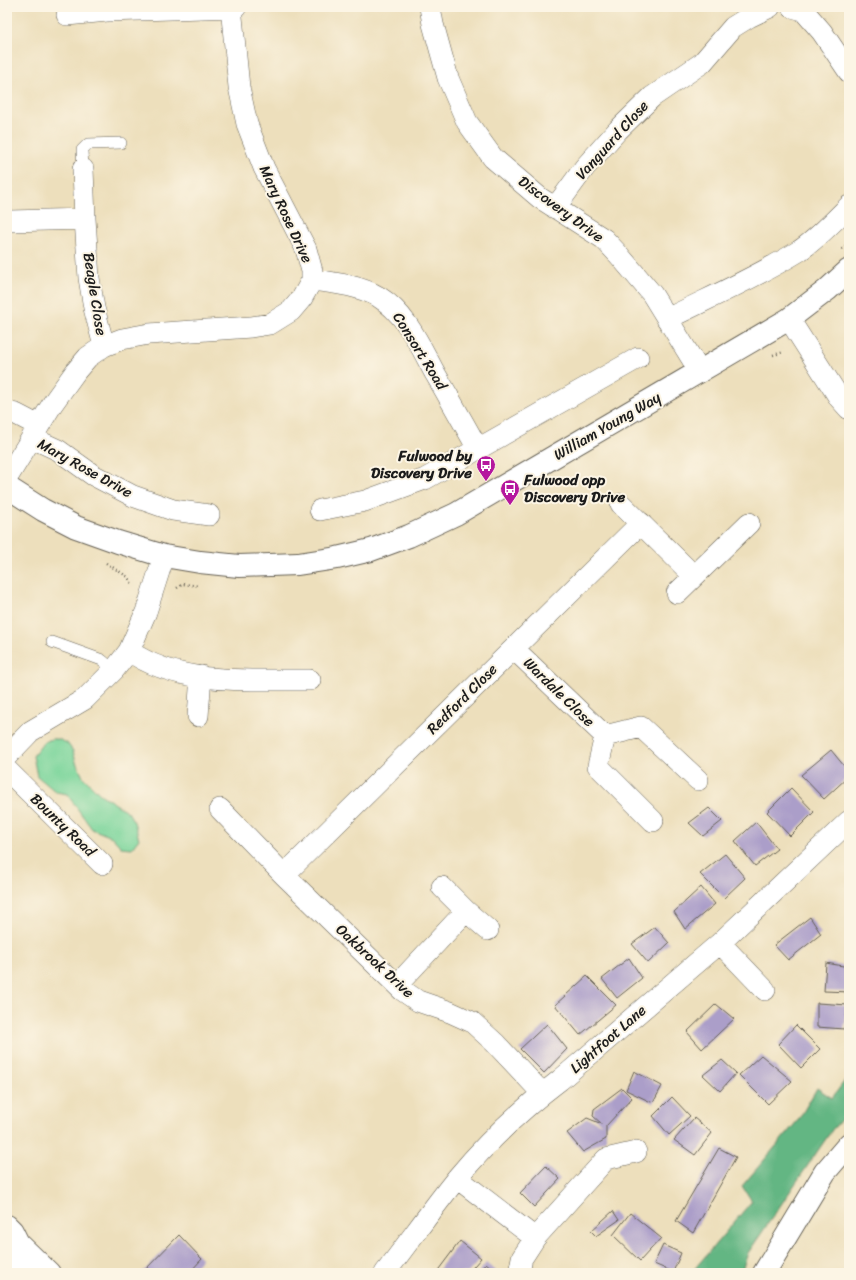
<svg xmlns="http://www.w3.org/2000/svg" width="856" height="1280" viewBox="0 0 856 1280" font-family="Sriracha,sans-serif">
	<style>
		.green { fill: #7bd59b; stroke: #4c785c }
		.forest { fill: #64b683; stroke: #406950 }
		.building { fill: #ab9ec9 }
		.lines { fill: none; stroke-linecap: round; stroke-linejoin: round }
		.service-casing { stroke: #656054; stroke-width: 12 }
		.minor-casing { stroke: #656054; stroke-width: 22 }
		.secondary-casing { stroke: #656054; stroke-width: 24 }
		.path { stroke: #656054; stroke-width: 2.5; stroke-dasharray: 1 3; stroke-linecap: butt }
		.service { stroke: #fff; stroke-width: 11 }
		.minor { stroke: #fff; stroke-width: 21 }
		.secondary { stroke: #fff; stroke-width: 22 }
		.labels { text-anchor: middle; stroke-width: 4; stroke-linejoin: round; paint-order: stroke }
		.street-label { font-size: 15px; fill: #1c1c1c; stroke: #fcf5e5 }
		.poi-label { font-size: 15px; font-weight: bold; fill: #1c1c1c; stroke: #fcf5e5; text-anchor: end }
	</style>
	<rect width="100%" height="100%" fill="#fcf5e5"/>
	<filter id="ink" filterUnits="userSpaceOnUse"><feTurbulence type="fractalNoise" baseFrequency=".025" numOctaves="2"/><feDisplacementMap in="SourceGraphic" scale="8" xChannelSelector="R" yChannelSelector="G"/><feConvolveMatrix kernelMatrix="1 2 1 2 8 2 1 2 1" color-interpolation-filters="sRGB"/></filter>
	<filter id="wash" filterUnits="userSpaceOnUse"><feTurbulence type="fractalNoise" baseFrequency=".012" numOctaves="4" result="noise"/><feDisplacementMap in="SourceGraphic" scale="16" xChannelSelector="R" yChannelSelector="G"/><feGaussianBlur stdDeviation="0.9" result="paint"/><feColorMatrix in="noise" values="0 0 0 0 0 0 0 0 0 0 0 0 0 0 0 0 0 1.4 0 .05"/><feComposite in="paint" operator="in"/></filter>
	<g filter="url(#wash)">
		<rect width="100%" height="100%" fill="#eddfbc"/>
		<!-- green -->
		<path class="green" d="M52,739H58L67,743L73,751L76,762L83,777L100,794L128,812L134,822L139,839L132,848L121,847L112,837L92,829L67,794L56,792L37,776L33,756L44,742Z"/>
		<!-- forest -->
		<path class="forest" d="M849,1075V1111L832,1130L748,1253L741,1273H691L752,1201L742,1186L799,1119L817,1088L832,1098Z"/>
		<g id="blocks">
			<!-- building -->
			<path class="building" d="M831,750L849,772V776L824,799L801,775Z
				M791,788L814,812L790,836L767,812Z
				M709,808L722,821L703,836L689,823Z
				M756,822L777,849L755,866L735,841Z
				M725,854L745,878L724,898L700,874Z
				M701,887L715,904L685,929L674,912Z
				M810,917L821,934L788,960L774,945Z
				M655,927L669,943L648,963L632,944Z
				M629,958L642,978L617,998L602,979Z
				M826,963L849,967V992L824,991Z
				M587,976L616,1005L580,1035L555,1005Z
				M817,1003L848,1005L844,1029L817,1027Z
				M716,1004L734,1019L702,1049L687,1032Z
				M547,1024L567,1049L544,1073L520,1049Z
				M796,1025L820,1049L801,1068L778,1044Z
				M761,1055L792,1081L768,1104L739,1075Z
				M722,1060L736,1073L720,1091L703,1075Z
				M634,1071L662,1086L653,1103L626,1090Z
				M622,1088L632,1098L606,1126V1139L583,1152L567,1133L587,1118L602,1124L593,1116L594,1109Z
				M672,1097L690,1116L669,1135L653,1116Z
				M694,1118L712,1133L695,1155L674,1140Z
				M719,1148L736,1157L693,1233L676,1221Z
				M546,1166L560,1179L534,1207L520,1193Z
				M613,1211L619,1220L596,1236L591,1231Z
				M630,1213L661,1238L640,1261L613,1235Z
				M179,1235L202,1259L189,1273H142Z
				M460,1241L481,1258L468,1273H436Z
				M663,1245L681,1253L673,1272L654,1264Z
				M486,1263L498,1273H478Z"/>
		</g>
	</g>
	<g filter="url(#ink)">
		<use href="#blocks" fill-opacity="0" stroke="#656054" stroke-width="1"/>
		<g class="lines">
			<defs>
				<path id="service" d="M83,169L82,150L88,144L121,143
					M52,642L102,660L114,670"/>
				<path id="minor" d="M430,7L433,24L448,78L467,122L493,158L540,198L604,239L618,254L652,294L700,372
					M792,7L803,10L822,32L849,72
					M67,15L107,11L236,7
					M83,169L85,219
					M555,208L585,167L618,130L652,97L702,63L733,27L749,17L770,7
					M7,220L10,221L85,219L89,278L94,308L104,346
					M312,280C335,283 358,285 379,297C407,314 421,348 436,375C450,399 464,424 478,449
					M667,319C711,297 757,277 799,251C817,239 833,222 849,206
					M789,319L840,399L849,409
					M7,412L16,414L39,426
					M32,438L58,450L93,475L133,496L173,510L209,515
					M7,478L53,403L76,371L88,357L104,346L122,339L149,334L251,327L270,324L291,311L302,298L312,280V271L306,249L264,168L247,124L239,87L231,7
					M621,504L694,576
					M320,510L365,501L425,479L638,358
					M677,593L749,523
					M514,649L605,736
					M129,651C181,687 250,679 310,680
					M198,716L201,676
					M7,756L31,731L85,699L114,670L129,651L146,612L164,556
					M7,770L102,864
					M220,809L284,875L402,990L418,1001L450,1012L472,1022L495,1043L542,1093
					M653,821L598,766L605,736L641,727L698,780
					M284,875L641,523
					M442,887L466,911L488,930
					M720,943L765,990
					M397,985L466,911
					M457,1178L535,1238
					M385,1273C409,1242 432,1209 457,1178C487,1142 523,1108 560,1080L720,943L849,821
					M519,1273L522,1258L535,1238L606,1159L636,1152"/>
				<path id="secondary" d="M7,487L43,510L76,527L118,542L164,556L200,562L239,566L298,564L337,558L371,550L409,536L456,514L789,319L827,290L849,270
					M7,1226L12,1231L18,1243L49,1273
					M17,1273L20,1257L18,1243
					M764,1273L825,1172L849,1144"/>
			</defs>
			<!-- service casing -->
			<use href="#service" class="service-casing"/>
			<!-- minor casing -->
			<use href="#minor" class="minor-casing"/>
			<!-- secondary casing -->
			<use href="#secondary" class="secondary-casing"/>
			<!-- path -->
			<path class="path" d="M842,249L849,243
				M773,355L784,352
				M106,563L128,577L132,584
				M177,588L183,584L199,586"/>
			<!-- service -->
			<use href="#service" class="service"/>
			<!-- minor -->
			<use href="#minor" class="minor"/>
			<!-- secondary -->
			<use href="#secondary" class="secondary"/>
		</g>
	</g>
	<!-- icons -->
	<defs>
		<symbol id="bus-pin" viewBox="-11 -11 22 30"><path d="M0 17L-7.5 6A9.5 9.5 0 1 1 7.5 6Z" fill="#b5179e" stroke="#fcf5e5"/><path d="M-5-6H5V4H4V6H2V4H-2V6H-4V4H-5ZM-3.5-4V0h7V-4ZM-3.5 1.2v1.5H-2V1.2ZM2 1.2v1.5H3.5V1.2Z" fill="#fff"/></symbol>
	</defs>
	<g fill-rule="evenodd">
		<use href="#bus-pin" x="475" y="454" width="22" height="30"/>
		<use href="#bus-pin" x="499" y="478" width="22" height="30"/>
	</g>
	<g class="labels">
		<!-- street labels -->
		<g class="street-label">
			<text transform="translate(612 140) rotate(-48)" y="5">Vanguard Close</text>
			<text transform="translate(561 209) rotate(36)" y="5">Discovery Drive</text>
			<text transform="translate(286 214) rotate(65)" y="5">Mary Rose Drive</text>
			<text transform="translate(95 294) rotate(81)" y="5">Beagle Close</text>
			<text transform="translate(420 351) rotate(58)" y="5">Consort Road</text>
			<text transform="translate(607 426) rotate(-30)" y="5">William Young Way</text>
			<text transform="translate(85 468) rotate(29)" y="5">Mary Rose Drive</text>
			<text transform="translate(559 692) rotate(44)" y="5">Wardale Close</text>
			<text transform="translate(462 699) rotate(-45)" y="5">Redford Close</text>
			<text transform="translate(63 825) rotate(44)" y="5">Bounty Road</text>
			<text transform="translate(375 961) rotate(43)" y="5">Oakbrook Drive</text>
			<text transform="translate(608 1039) rotate(-41)" y="5">Lightfoot Lane</text>
		</g>
		<!-- poi labels -->
		<g class="poi-label">
			<text x="472" y="461">Fulwood by<tspan x="472" dy="17">Discovery Drive</tspan></text>
			<text x="524" y="485" text-anchor="start">Fulwood opp<tspan x="524" dy="17">Discovery Drive</tspan></text>
		</g>
	</g>
	<!-- margin -->
	<rect width="856" height="1280" fill="none" stroke="#fcf5e5" stroke-width="24"/>
</svg>
